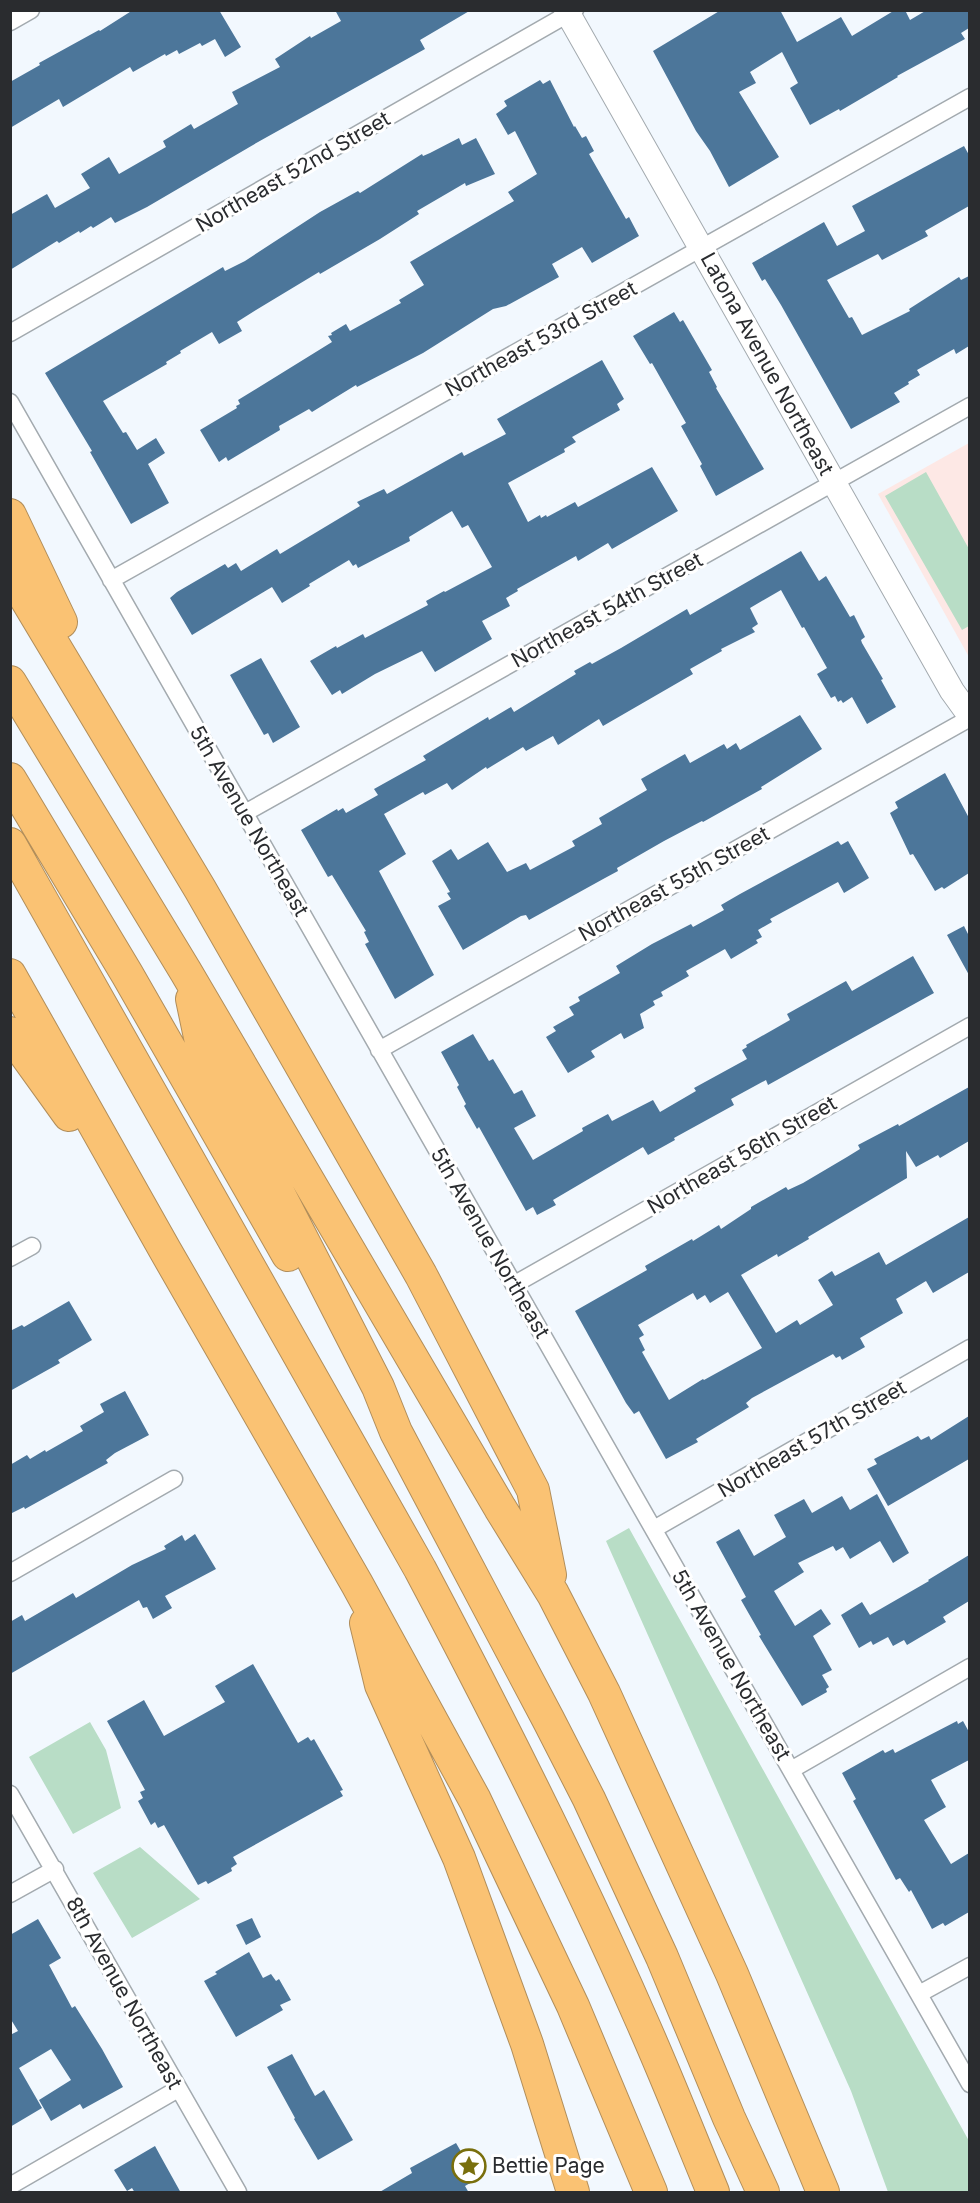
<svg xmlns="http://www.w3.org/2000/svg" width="980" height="2203" viewBox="0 0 980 2203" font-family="Inter,sans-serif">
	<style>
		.education { fill: #fde8e5 }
		.green { fill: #b8ddc6 }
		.building { fill: #4c769a; fill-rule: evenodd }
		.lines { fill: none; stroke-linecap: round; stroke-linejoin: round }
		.street-casing { stroke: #a3aaaf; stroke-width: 19 }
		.secondary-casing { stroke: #a3aaaf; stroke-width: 26 }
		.highway-casing { stroke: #b18e5b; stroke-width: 34 }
		.street { stroke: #fff; stroke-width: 16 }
		.secondary { stroke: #fff; stroke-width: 24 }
		.highway { stroke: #fac273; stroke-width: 32 }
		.labels { text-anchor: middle; stroke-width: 6; stroke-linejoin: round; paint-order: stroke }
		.street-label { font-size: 21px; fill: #2a2c2f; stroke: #fff }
		.poi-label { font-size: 21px; fill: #2a2c2f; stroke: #fff; text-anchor: start }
	</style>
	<rect width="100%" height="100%" fill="#f2f8fe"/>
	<!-- education -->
	<path class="education" d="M969,443V657L878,494Z"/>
	<!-- green -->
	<path class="green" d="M926,472L969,549V626L962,630L885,496Z
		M629,1528L969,2141V2192H888L851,2091L606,1541Z
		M90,1722L106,1750L121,1808L73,1834L29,1757Z
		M140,1847L200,1899L132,1938L93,1873Z"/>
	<!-- building -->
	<path class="building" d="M133,10H219L241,47L225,57L215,39L202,46L200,43L179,54L177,50L166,56L165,54L133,72L130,67L63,107L59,99L10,128V82L40,65L39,63L99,30L100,31Z
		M335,10H471L420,40L425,49L258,142L147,207L115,223L111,217L93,228L91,226L80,233L79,231L59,243L57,241L10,270V215L47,194L55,208L90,188L81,174L109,157L119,174L166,147L163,141L191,124L194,129L238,104L232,92L280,67L275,59L310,36L311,38L341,21Z
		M721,10H780L797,42L841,17L852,36L895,10H905L910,20L927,10H969V28L961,33L965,39L897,76L898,77L840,111L839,109L810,125L790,88L798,83L782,52L750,72L756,83L739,92L779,157L729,187L710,151L696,131L653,51Z
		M540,80L543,84L550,80L574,127L575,126L582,138L586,136L594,151L589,154L626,219L629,217L639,236L592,263L582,247L552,264L559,277L506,306L493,309L423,353L357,387L356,385L312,412L309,409L279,426L280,430L228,461L226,457L219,462L200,430L237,408L236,406L240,404L238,400L332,342L328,336L332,335L331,333L346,324L350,331L401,303L399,300L424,285L410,262L514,201L508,192L537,174L515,131L508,135L496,114L507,106L504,101Z
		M459,138L462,145L476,138L495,174L466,186L465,183L417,211L419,214L380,239L320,274L319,272L256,310L237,322L242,331L219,344L212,332L180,351L181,353L166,362L167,364L103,401L123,433L126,432L137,450L156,438L165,453L148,464L169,503L131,524L90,452L92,451L45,373L223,267L225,271L245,261L320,212L358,191L360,193L422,154L423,156L430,153Z
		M964,146L969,155V206L925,231L928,236L882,260L878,254L827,280L849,318L852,317L862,335L910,311L909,309L959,277L961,280L969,276V346L956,354L954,349L917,370L920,375L908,382L909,384L894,393L900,402L851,429L781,305L765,279L762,281L752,263L824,222L837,246L865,231L852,206Z
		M674,312L680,322L683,320L712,370L709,372L717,387L716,388L764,469L716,496L700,466L702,464L681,426L686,423L652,363L650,364L633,336Z
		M602,360L624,399L617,404L620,410L572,437L576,442L564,449L565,452L508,483L528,522L540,515L541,518L546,515L547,517L575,502L578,507L652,467L678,511L612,549L608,543L578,561L576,556L517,589L518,591L506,598L510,606L482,621L492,639L435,672L422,651L375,674L342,694L340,690L332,695L310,661L336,646L337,648L363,634L365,638L428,605L426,601L444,591L445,592L492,567L468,525L462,528L452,511L409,537L410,541L358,568L356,564L353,566L349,560L309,584L310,586L282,603L272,587L192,635L170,598L177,592L225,564L228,568L236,563L241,571L277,549L280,554L360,506L357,502L384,489L387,494L462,452L464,456L506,434L497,419Z
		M801,551L819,581L826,576L850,617L854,615L865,637L861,640L862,643L883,679L881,680L896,707L867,724L852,697L843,703L841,700L838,702L835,696L831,698L817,674L827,668L804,627L802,628L781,590L750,608L758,624L752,628L755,632L721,649L722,651L690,669L693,674L603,726L599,719L558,745L553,736L526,751L523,747L487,769L486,767L452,790L447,783L425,795L423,792L384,814L406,854L379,871L434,975L395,999L365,944L369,942L364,932L366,931L332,875L328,877L301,830L337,809L338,811L343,808L346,813L378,795L374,789L426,760L423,756L488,717L489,720L511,707L514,712L576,674L574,671L590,662L592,664L621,648L687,609L690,615Z
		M261,658L300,727L273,743L268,733L264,735L230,675Z
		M800,715L822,749L761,787L762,789L703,822L702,821L664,841L617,868L618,871L605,878L529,920L526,915L521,916L463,950L438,906L451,899L447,893L450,892L432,861L451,849L458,860L488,842L507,872L526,863L530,870L575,846L572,841L602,824L599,818L647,790L641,779L685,754L690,763L724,744L727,749L736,743L740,750Z
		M945,773L969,818V873L944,889L942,887L935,891L913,854L910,855L890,813L898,808L895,802Z
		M838,841L841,845L848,841L869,878L844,893L838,882L770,919L772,922L758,930L762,937L756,940L758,943L731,959L725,949L686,971L689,976L661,992L663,996L653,1001L655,1005L640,1014L644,1028L624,1039L621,1033L591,1051L595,1057L568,1073L546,1037L556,1031L553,1027L574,1015L569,1007L580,1001L578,997L620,973L616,966L652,944L691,924L693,927L724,910L721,905L740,894Z
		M964,926L969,936V975L947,935Z
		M913,956L934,993L768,1085L766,1080L731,1099L734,1105L674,1138L675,1140L648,1155L643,1147L553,1200L556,1205L537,1215L533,1207L526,1211L479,1127L477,1129L464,1106L466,1104L457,1087L459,1085L441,1052L473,1034L489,1061L493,1059L514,1094L522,1090L536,1116L514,1128L533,1160L583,1131L582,1128L608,1114L612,1121L653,1100L660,1112L696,1091L694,1088L747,1059L742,1050L747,1047L746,1045L790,1020L787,1014L846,981L852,991Z
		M969,1087V1141L940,1158L938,1155L916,1167L906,1151L907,1178L808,1237L809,1239L778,1257L777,1254L741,1275L776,1333L797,1320L800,1325L833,1305L818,1280L832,1271L835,1276L879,1252L886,1265L969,1217V1272L933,1293L926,1281L896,1299L903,1313L860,1338L865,1347L842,1360L840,1356L836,1358L833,1354L752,1398L746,1403L749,1407L696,1439L698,1442L666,1459L639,1411L634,1414L626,1403L575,1311L647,1270L645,1266L692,1239L693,1241L719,1225L721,1229L751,1209V1207L786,1187L788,1190L803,1183L847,1157L860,1149L858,1145L898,1124L899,1126ZM728,1292L762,1348L704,1380L703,1379L669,1400L642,1352L645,1350L639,1338L644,1335L638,1325L693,1293L697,1300L705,1295L710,1303Z
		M69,1301L92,1340L58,1360L60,1363L10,1391V1331L22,1325L24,1327Z
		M125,1391L149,1435L115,1453L106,1460L108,1463L25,1509L24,1507L10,1514V1465L27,1455L30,1459L45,1450L46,1452L83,1431L80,1426L104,1412L100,1404Z
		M969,1416V1459L888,1506L867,1469L877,1464L874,1459L918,1436L921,1440L929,1436L931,1440Z
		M877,1494L909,1553L893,1563L880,1541L850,1559L843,1547L836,1551L833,1546L798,1563L804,1572L774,1591L795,1626L821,1609L831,1624L813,1636L832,1670L822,1675L829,1687L826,1689L827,1692L802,1706L759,1636L761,1635L741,1600L746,1597L716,1542L739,1529L754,1556L786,1537L774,1515L804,1499L812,1513L842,1496L850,1510Z
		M195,1534L216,1569L165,1596L172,1608L153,1619L147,1607L143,1608L139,1600L10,1674V1622L22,1615L25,1621L73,1593L76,1598L132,1565L166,1549L164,1546L182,1535L185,1541Z
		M969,1555V1601L943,1617L946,1622L907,1645L904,1640L893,1646L888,1637L873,1645L871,1641L859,1648L841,1615L862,1602L870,1615L929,1581L928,1580Z
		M253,1664L298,1743L308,1737L311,1741L314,1739L343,1790L340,1791L343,1796L233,1857L237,1864L231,1868L232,1871L208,1884L206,1881L198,1885L164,1825L158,1828L155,1822L151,1825L138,1801L143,1798L140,1792L145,1790L107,1721L144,1700L164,1736L225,1702L215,1686Z
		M957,1721L958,1724L963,1721L969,1732V1760L931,1780L946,1807L924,1820L951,1864L969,1853V1912L945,1926L943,1923L932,1929L911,1890L909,1892L900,1878L896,1880L853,1801L856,1799L842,1773L883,1750L885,1753L893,1749L895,1753Z
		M252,1918L261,1937L246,1945L236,1925Z
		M38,1919L61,1958L49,1965L72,2008L75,2006L102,2049L123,2087L83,2109L80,2104L51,2121L39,2100L71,2080L51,2049L19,2068L42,2108L10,2127V2035L18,2031L10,2018V1935Z
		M249,1952L263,1978L271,1974L276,1981L279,1979L291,2000L280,2005L283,2010L236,2037L204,1981L217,1974L215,1972Z
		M292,2054L315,2096L324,2090L353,2140L318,2160L294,2119L295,2118L267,2067Z
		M456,2143L477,2179L465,2186L469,2193H378L412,2173L410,2168Z
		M155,2146L161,2157L181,2193H135L132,2188L127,2191L114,2170Z"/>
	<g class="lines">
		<defs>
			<path id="street" d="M10,22L31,10
				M10,333L575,10
				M10,402L970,2084
				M111,580L970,97
				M245,813L970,406
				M379,1050L970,718
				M10,1258L32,1246
				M515,1284L970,1026
				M654,1529L970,1348
				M10,1573L174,1479
				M791,1770L970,1667
				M10,1794L238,2192
				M10,1894L55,1869
				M919,1994L970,1966
				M10,2186L178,2089"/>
			<path id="secondary" d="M566,10L952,691L970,716"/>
			<path id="highway" d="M10,515L61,622
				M10,572L200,889L421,1275L533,1490L550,1575
				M10,682L186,972L500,1508L553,1594L604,1693L732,1974L823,2192
				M10,779L127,974L288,1255
				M10,844L420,1569C498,1716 573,1864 640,2017C666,2075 689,2134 713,2192
				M10,975L165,1250L357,1584L475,1800L573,2006L651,2192
				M192,999L201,1042L378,1387L396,1432L548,1719L589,1799L662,1957L729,2118L763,2192
				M10,1033L69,1115
				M366,1623L381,1685L459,1858L527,2044L573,2192"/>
		</defs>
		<!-- street casing -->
		<use href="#street" class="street-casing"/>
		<!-- secondary casing -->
		<use href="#secondary" class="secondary-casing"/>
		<!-- highway casing -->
		<use href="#highway" class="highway-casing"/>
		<!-- street -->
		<use href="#street" class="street"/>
		<!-- secondary -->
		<use href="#secondary" class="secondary"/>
		<!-- highway -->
		<use href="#highway" class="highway"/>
	</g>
	<!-- icons -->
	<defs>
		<symbol id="sight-ring" viewBox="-11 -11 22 22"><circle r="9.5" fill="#fff" stroke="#796f0d" stroke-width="1.5"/><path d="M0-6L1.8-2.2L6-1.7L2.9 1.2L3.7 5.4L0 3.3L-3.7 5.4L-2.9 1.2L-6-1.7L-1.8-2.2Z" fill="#796f0d"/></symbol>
	</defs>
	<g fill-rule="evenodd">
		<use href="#sight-ring" x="450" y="2147" width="38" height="38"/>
	</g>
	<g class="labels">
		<!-- street labels -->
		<g class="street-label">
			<text transform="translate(293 172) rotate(-30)" y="7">Northeast 52nd Street</text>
			<text transform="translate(541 339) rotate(-29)" y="7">Northeast 53rd Street</text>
			<text transform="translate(767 364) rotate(61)" y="7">Latona Avenue Northeast</text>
			<text transform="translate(607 610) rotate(-29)" y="7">Northeast 54th Street</text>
			<text transform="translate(249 821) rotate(60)" y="7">5th Avenue Northeast</text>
			<text transform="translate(674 884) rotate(-29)" y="7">Northeast 55th Street</text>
			<text transform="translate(742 1155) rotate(-30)" y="7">Northeast 56th Street</text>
			<text transform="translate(490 1243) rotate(60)" y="7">5th Avenue Northeast</text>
			<text transform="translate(812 1439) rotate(-30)" y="7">Northeast 57th Street</text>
			<text transform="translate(731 1665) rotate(60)" y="7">5th Avenue Northeast</text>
			<text transform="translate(124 1993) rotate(61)" y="7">8th Avenue Northeast</text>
		</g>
		<!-- poi labels -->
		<g class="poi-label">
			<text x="492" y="2173">Bettie Page</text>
		</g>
	</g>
	<!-- border -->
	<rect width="980" height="2203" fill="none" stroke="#2a2c2f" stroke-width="24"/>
</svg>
